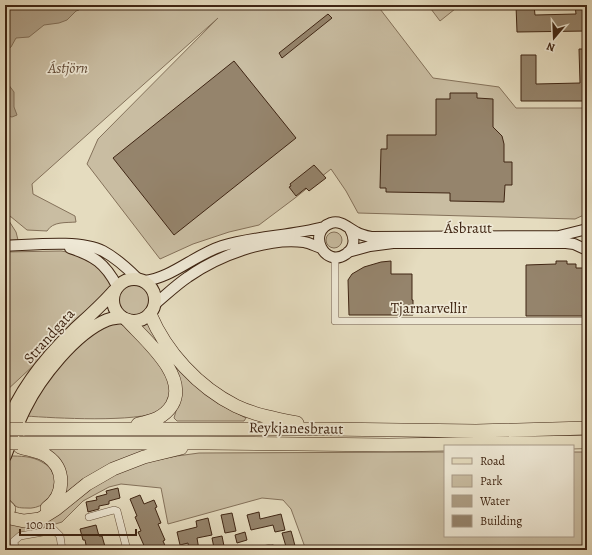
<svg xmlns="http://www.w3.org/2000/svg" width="592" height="555" viewBox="0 0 592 555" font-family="Alegreya,serif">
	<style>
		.green { fill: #c9bda2; stroke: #84715a }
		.water { fill: #ad9e85; stroke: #816e57 }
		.building { fill: #95846c; stroke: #3f2513 }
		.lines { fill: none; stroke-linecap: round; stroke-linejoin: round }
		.street-casing { stroke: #68533e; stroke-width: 8 }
		.secondary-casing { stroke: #3f2513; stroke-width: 12 }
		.primary-casing { stroke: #3f2513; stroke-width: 14 }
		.highway-casing { stroke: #3f2513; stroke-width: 14 }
		.street { stroke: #eee8d5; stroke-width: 7 }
		.secondary { stroke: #eee8d5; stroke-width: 10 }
		.primary { stroke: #e5dcbf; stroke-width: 12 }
		.highway { stroke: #e5dcbf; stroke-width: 13 }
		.highway-bridge-casing { stroke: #3f2513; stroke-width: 14; stroke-linecap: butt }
		.highway-bridge { stroke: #e5dcbf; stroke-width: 13 }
		.labels { text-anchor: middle; stroke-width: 3.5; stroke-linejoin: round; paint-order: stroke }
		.park-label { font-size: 15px; font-style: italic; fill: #624b37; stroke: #eee8d5 }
		.street-label { font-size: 15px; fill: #3f2513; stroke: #eee8d5 }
	</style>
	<rect width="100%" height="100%" fill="#e5dcbf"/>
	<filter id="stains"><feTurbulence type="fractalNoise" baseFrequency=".005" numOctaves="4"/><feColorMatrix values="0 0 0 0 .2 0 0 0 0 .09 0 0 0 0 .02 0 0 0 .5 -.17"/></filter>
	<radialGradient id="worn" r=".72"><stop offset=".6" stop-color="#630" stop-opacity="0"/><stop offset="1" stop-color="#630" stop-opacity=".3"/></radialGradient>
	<!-- green -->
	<path class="green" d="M5,5H377L433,78L499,87L516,108H587L586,214L575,219L358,213L346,191L331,169L295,198L259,225L229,232L193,244L160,259L87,164L98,139L218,18L32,184L33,194L75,216L76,222C66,223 53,221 47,231L27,230L10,216L9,221L16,232L18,240H5Z
		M428,5H460L440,21Z
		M326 240a8 8 0 1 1 16 0a8 8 0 1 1-16 0Z
		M61,251L73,253L92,260L112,282L110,294L5,392V252Z
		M116 300a17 17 0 1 1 34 0a17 17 0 1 1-34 0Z
		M147,321L193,384L219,404L246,418L244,421H177L174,418L180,397L138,326Z
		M110,323H120L123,324C135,337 167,367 170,384C171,392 167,407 160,411C138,423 53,418 26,416C49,377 71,347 110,323Z
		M37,447L149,449L60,502L64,486Z
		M445,452V536H573V452H587V550H306L291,509L283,500L262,498L168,524L161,488L121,484L109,487L83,501L62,522L16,536L10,544L11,550H5V523L14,524L85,491L132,465L177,456L199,453Z
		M9,456C20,456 32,456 42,462C66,474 53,511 26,508C24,508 20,508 17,507C13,505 9,500 5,497V468Z"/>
	<!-- water -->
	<path class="water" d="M5,5H80L79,10L76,11L67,20L59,23L44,25L29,37L16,38L11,47L5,51Z
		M5,80L14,92V107L17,115L12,117L8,116L5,117Z"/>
	<!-- building -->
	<path class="building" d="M516,5H534L535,15L576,14L575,5H587V31L517,32Z
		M328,14L332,18L282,58L279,53Z
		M579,49H587V101H521V55H536V84L580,83Z
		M234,61L296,138L174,235L113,158Z
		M450,93H477V98L493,99V127L502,136L504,144V162H512V185H505L504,202L450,201V193L386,192V188H380L381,149H387V135H436V99H450Z
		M314,165L326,178L309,191L306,188L296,196L289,187L291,186L290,184Z
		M391,261V274H412V300H413V315H349L348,280L352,274L364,267L381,262Z
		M556,261H567V264H576V268H583V316H526V265L556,264Z
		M118,488L120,498L109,501V504L99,506V509L88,512L86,502L97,500L96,497L107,494L106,491Z
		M140,495L144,504L154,500L157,507L155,508L161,523L158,524L165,540L163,541L167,550H146L138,532L141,531L135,517L137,516L130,499Z
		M259,512L260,519L281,514L285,530L275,532L273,525L251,530L247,515Z
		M232,513L236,531L225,533L221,515Z
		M208,518L212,535L197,538L199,550H189L188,543L180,545L177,532L197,527L196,521Z
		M96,525L99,536H102L106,550H87L85,540H83L80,529Z
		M291,531L293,538L296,550H287L282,533Z
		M245,532L247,540L237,543L235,535Z
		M222,536L224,546L214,548L212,538Z"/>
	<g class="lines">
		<defs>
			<path id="street" d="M335,257V321H587
				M89,517L114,510L117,511L127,550
				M15,550L14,541L20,536L54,530L60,536L62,550
				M261,550L271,548"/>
			<path id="secondary" d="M350,229C355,238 355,248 346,254C325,269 306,232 331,223C341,220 348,228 356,232C361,235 366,236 371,237L559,236L587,229
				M5,246C32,245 80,239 103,251C116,258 127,268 137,278
				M70,248C94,256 105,263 117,286
				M348,252L370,246L393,243H566L574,244L587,250
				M144,281C172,278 194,255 222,246C255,236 290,236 324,227
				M155,304C166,295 176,285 188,277C218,256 267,237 304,242C310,243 315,246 321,248"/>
			<path id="primary" d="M113 300a21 21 0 1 1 42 0a21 21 0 1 1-42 0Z
				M5,430C18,391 45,358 74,330C88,317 102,305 114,291
				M5,456C11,440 17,424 25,408C40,378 75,333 107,320C112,318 117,318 122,317"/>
			<path id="highway" d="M150,314C166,352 198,387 236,406C255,415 276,419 297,423
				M127,320C144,339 189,376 172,405C164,418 152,421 138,424
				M23,429H326L476,431L587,428
				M18,443H207L388,445L587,442
				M20,447C29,450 39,451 47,456C66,469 65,495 47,508
				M5,505L9,509
				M5,517L24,521L40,519L56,509L87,484L113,469L144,457L181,448"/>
		</defs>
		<!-- street casing -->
		<use href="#street" class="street-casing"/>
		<!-- secondary casing -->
		<use href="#secondary" class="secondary-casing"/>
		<!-- primary casing -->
		<use href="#primary" class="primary-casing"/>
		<!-- highway casing -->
		<use href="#highway" class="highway-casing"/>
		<!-- street -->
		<use href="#street" class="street"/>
		<!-- secondary -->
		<use href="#secondary" class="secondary"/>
		<!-- primary -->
		<use href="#primary" class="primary"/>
		<!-- highway -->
		<use href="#highway" class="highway"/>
		<defs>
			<path id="highway-bridge" d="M5,429H23
				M5,443H18"/>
		</defs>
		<!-- highway-bridge casing -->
		<use href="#highway-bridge" class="highway-bridge-casing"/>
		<!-- highway-bridge -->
		<use href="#highway-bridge" class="highway-bridge"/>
	</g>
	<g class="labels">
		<!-- park labels -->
		<g class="park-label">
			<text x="68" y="73">Ástjörn</text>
		</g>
		<!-- street labels -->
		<g class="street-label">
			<text x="468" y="233">Ásbraut</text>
			<text x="429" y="313">Tjarnarvellir</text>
			<text transform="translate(49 336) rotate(-48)" y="5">Strandgata</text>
			<text transform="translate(296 428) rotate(1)" y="5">Reykjanesbraut</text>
		</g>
	</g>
	<!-- margin -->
	<rect width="592" height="555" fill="none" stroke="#e5dcbf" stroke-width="20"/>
	<rect x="6" y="6" width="580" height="543" fill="none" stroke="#3f2513" stroke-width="2"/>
	<rect x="10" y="10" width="572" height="535" fill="none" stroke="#3f2513"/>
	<!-- legend -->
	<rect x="444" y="445" width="130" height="92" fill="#eee8d5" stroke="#a89a87"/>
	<rect x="452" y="458" width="20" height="6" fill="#e5dcbf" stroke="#a89a87"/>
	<text x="480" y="465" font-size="12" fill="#3f2513">Road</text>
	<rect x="452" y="475" width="20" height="12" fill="#c9bda2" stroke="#a89a87"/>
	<text x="480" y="485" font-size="12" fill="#3f2513">Park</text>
	<rect x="452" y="495" width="20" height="12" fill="#ad9e85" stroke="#a89a87"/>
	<text x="480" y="505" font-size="12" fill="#3f2513">Water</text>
	<rect x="452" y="515" width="20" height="12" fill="#95846c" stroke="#a89a87"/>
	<text x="480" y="525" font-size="12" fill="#3f2513">Building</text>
	<!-- north arrow -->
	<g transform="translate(554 38) rotate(199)" stroke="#eee8d5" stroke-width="3" paint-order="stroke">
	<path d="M0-3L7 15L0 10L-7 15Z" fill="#3f2513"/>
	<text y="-6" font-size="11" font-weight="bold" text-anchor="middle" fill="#3f2513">N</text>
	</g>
	<!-- scale -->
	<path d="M20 529v6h116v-6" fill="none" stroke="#3f2513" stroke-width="2"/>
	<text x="26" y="529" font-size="12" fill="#3f2513" stroke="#eee8d5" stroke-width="3" paint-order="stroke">100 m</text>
	<rect width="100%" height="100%" filter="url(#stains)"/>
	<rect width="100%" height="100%" fill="url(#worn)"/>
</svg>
